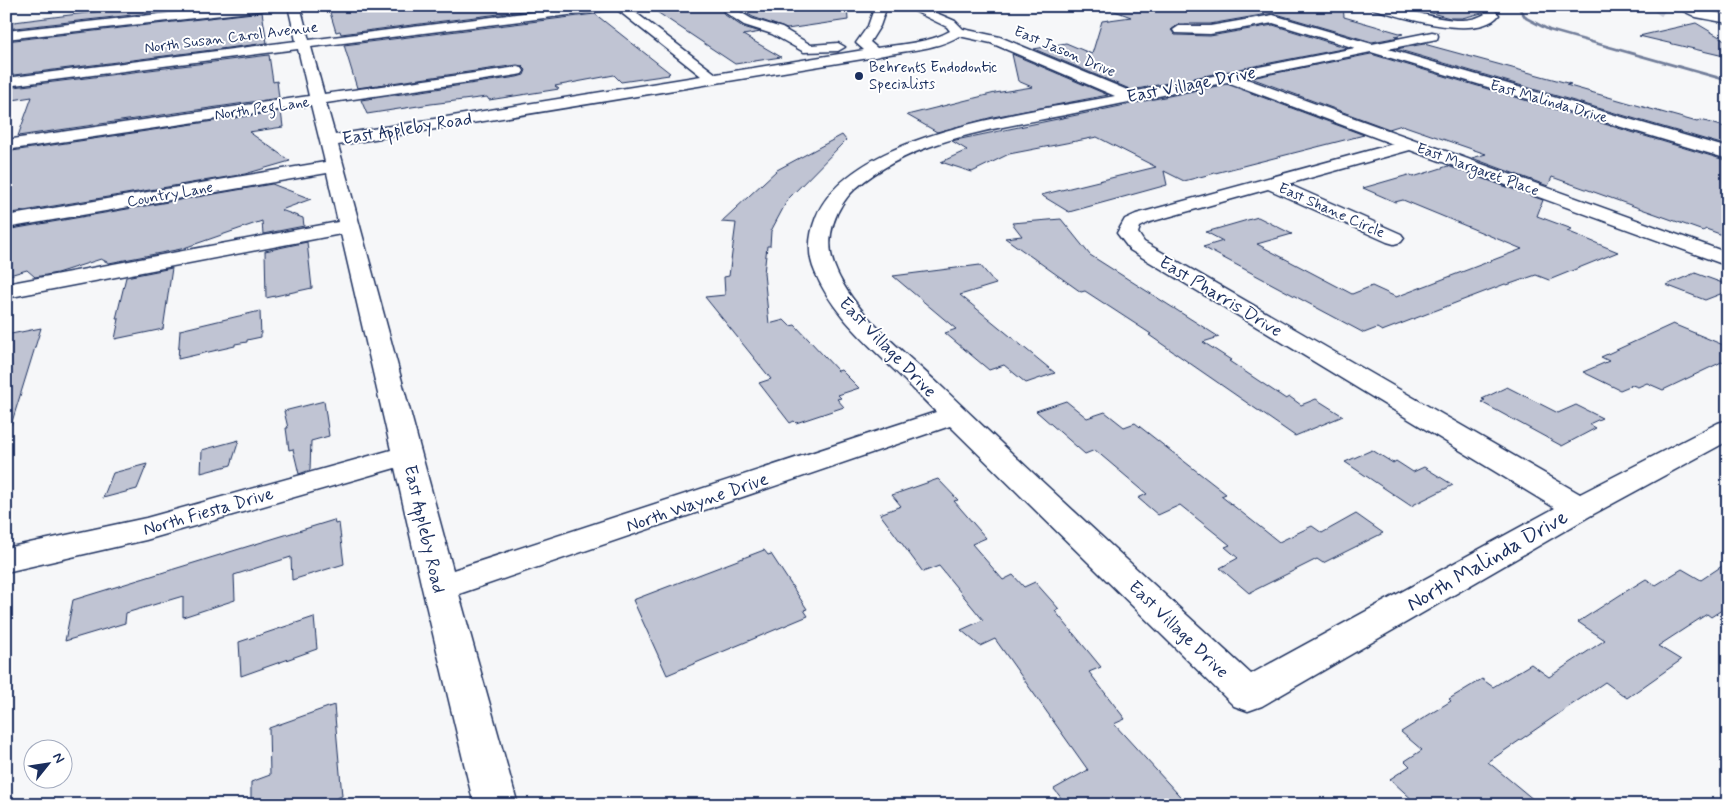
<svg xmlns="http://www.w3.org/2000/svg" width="1734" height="811" viewBox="0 0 1734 811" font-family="Mynerve,sans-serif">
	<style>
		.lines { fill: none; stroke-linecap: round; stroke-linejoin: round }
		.stream { fill: #707c99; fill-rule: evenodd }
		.building { fill: #c0c4d3; stroke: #1b2f5e }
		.minor-tunnel { stroke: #cacfda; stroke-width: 13; stroke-dasharray: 13 7; stroke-linecap: butt }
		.minor-casing { stroke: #1b2f5e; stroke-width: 3 }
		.minor { fill: #fff; fill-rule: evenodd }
		.poi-dot { fill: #1b2f5e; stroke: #fff; stroke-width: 2 }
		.labels { text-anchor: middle; stroke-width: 4; stroke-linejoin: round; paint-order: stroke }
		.far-street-label { font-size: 15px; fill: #1b2f5e; stroke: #fff }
		.far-poi-label { font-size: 15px; fill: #1b2f5e; stroke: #fff; text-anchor: start }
		.street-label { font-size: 18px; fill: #1b2f5e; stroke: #fff }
		.near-street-label { font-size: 21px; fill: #1b2f5e; stroke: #fff }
	</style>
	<rect width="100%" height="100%" fill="#f6f7f9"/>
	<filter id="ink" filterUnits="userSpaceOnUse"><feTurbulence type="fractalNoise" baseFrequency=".02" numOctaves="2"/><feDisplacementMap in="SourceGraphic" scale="10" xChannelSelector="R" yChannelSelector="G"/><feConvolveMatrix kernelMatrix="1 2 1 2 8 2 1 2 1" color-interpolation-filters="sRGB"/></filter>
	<g filter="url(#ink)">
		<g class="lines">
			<!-- stream -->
			<path class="stream" d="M1516,6H1520L1527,17L1550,29L1728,79V82L1548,31L1525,19Z"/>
		</g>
		<!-- building -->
		<path class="building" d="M142,6H213L6,29V23Z
			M328,6H562L341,34L340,31L336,32Z
			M648,6H724L722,11L725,15L743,27L761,32L743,35L781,57L735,64Z
			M734,6H847L848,20L787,29L753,17Z
			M1113,6H1343L1344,17L1403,34L1395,36L1399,37L1372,42L1273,13L1210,24H1179L1171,30L1175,35L1210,36L1273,25L1347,48L1132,90L1034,49L1066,43L1092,54L1102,21L1131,17L1112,10Z
			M1406,6H1476L1482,13L1462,18H1450Z
			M262,12L267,43L6,76V41Z
			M595,14L670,73L668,74L669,75L621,82L614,75L555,86L559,89L489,100L487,97L431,104L367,114L361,100L517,77L524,75L526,70L522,66L517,65L357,88L344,45Z
			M1696,23L1728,42V57L1639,36Z
			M1424,44L1571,84L1566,85L1654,110L1697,122L1701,120L1728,128V146L1396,49Z
			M1012,54L1108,95L993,117L937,132L907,115L995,93L1032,87L1018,81Z
			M1371,54L1728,161V237L1706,229L1703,231L1552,177L1548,186L1472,158L1486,154L1402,125L1389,129L1251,78Z
			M269,55L273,82L277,81L279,98L18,136L32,97L6,101V88Z
			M1227,84L1364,135L1184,181L1164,171L1167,185L1069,212L1041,195L1156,167L1097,137L1009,154L972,172L941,162L967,150L952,141L956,140Z
			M281,111L283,127L249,132L290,161L245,174L6,214V165L12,151Z
			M842,135L846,140L788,199L771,231L770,246H767L764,273L769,324L784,320L790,326L795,325L838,371L841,370L859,388L838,395L841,398L837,399L844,407L796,423L794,421L790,423L759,383L771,379L705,297L725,295L724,277L729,276L736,223L721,222L777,170Z
			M1448,166L1543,200L1537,216L1572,229L1567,231L1618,252L1549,280L1536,275L1507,285L1505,284L1382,331L1377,328L1364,333L1203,247L1223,241L1206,232L1258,217L1292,234L1257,244L1352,294L1372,286L1396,297L1522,249L1403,200L1395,202L1363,188L1408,175L1413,177Z
			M272,184L311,199L281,210L303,218L304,226L263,234L262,221L181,249L109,263L101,259L57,273L35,277L27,270L6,276V230Z
			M1061,219L1090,255L1219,337L1203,342L1231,360L1229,361L1286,399L1290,397L1301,405L1316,399L1343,416L1295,436L1149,335L1151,334L1085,291L1081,292L1005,238L1022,236L1012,223Z
			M307,242L312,288L266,298L265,251Z
			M980,265L996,284L960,295L1055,373L1026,383L1004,365L989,370L945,333L956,329L893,276Z
			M172,268L163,329L115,339L119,319H116L126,277Z
			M1695,273L1728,285V291L1705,300L1666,285Z
			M260,311L261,337L247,340V342L235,344V346L178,359L180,330Z
			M1673,324L1728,347V359L1663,390L1647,383L1638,387L1632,385L1620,390L1583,372L1609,361L1601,357Z
			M41,328L11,425H6V335Z
			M1507,387L1558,413L1576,405L1602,418L1589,424L1596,428L1562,446L1481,402L1485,400L1482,399Z
			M324,401L329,436L311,441L310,470L299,474L293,449L289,450L286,428H288L284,411Z
			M1066,401L1087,418L1105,412L1124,427L1135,423L1226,494L1221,496L1279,542L1312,526L1322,533L1356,514L1383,533L1323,563L1317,559L1249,593L1220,568L1238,558L1225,547L1230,545L1180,505L1158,515L1138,498L1147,494L1095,450L1085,454L1036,411Z
			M239,440L231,465L201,473L202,450Z
			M1372,450L1393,463L1396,461L1413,472L1424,467L1453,485L1411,506L1345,462Z
			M147,464L137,489L103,498L113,473Z
			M938,479L958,500L954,501L986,538L972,544L1003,580L1013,575L1024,587L1035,582L1059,609L1055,611L1101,667L1089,672L1125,719L1114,724L1188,805H1067L1054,789L1088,770L995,639L980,646L961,630L983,620L939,566L923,572L880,514L901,506L892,495Z
			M334,520L335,524L339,523L344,564L292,580L291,557L234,575L235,600L183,617V596L126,613L125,623L65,641L73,600Z
			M764,550L768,555L771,554L807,609L804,610L808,616L667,675L633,600Z
			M1728,562V606L1711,617L1707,614L1658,646L1681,660L1627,698L1605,682L1488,762L1540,805H1418L1390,779L1410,766L1405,761L1422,750L1401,732L1451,701L1449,699L1482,679L1493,687L1531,664L1549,677L1605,640L1578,622L1620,595L1646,579L1656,585L1682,569L1701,580Z
			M314,617L317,649L241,676L239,642Z
			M334,705L342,796L319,805H251V782L270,775L269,728Z"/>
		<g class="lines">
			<!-- minor-tunnel -->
			<path class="minor-tunnel" d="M1658,6L1665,11"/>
			<defs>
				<path id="minor" d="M232,6H272L266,10L6,39V31Z
					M288,6H300L309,40L579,6H627L716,74L864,50L856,43L868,26L875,6H887L880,26L870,42L877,48C901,44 929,43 950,31L947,27L904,6H920L955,21L963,29L1000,37L1132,92L1355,48L1273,23L1210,34L1175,33L1173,30L1179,26H1210L1273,15L1372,44L1432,32L1437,33L1438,36L1437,39L1388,49L1728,148V159L1371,52L1244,78L1728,253V266L1410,150L1288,184L1401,234L1404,238L1401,242L1394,244L1387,242L1268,189L1150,222L1140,227L1138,233L1144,242L1580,494L1718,423L1728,420V441L1590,516L1262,706L1248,711L1234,706L950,426L459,594L518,805H474L422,588L395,468L146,540L6,572V548L146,518L391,450L341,234L6,298V284L338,222L327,173L6,228V216L325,162L311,105L6,150V140L309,96L298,49L6,86V78L296,41ZM614,7L701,76L335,135L326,103L517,75L522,74L524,71L522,68L517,67L324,94L311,47L609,10ZM959,36L991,43L1115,96C1032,112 852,131 816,217C809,235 807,254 815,272C831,311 862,338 890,366C906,381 921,397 936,412L453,570L338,145L875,57C902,50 934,51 959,36ZM1227,82L1393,144L1136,214L1125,219L1117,233L1130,250L1555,508L1251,674C1148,579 1044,485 943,388C907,354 851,312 834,265C824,238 835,207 856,188C913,139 994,129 1065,115C1119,104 1173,93 1227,82Z
					M730,6L752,19L782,28L811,45L838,43L845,47L838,51L804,52L772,34L744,25L726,13L724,10L726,7Z
					M1369,6C1376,6 1383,5 1389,6C1417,10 1458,30 1485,14L1478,6H1491L1499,15C1477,42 1400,17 1371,8Z
					M1673,6C1692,6 1709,12 1728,15V23L1696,17Z"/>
			</defs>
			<!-- minor casing -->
			<use href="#minor" class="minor-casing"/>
			<!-- minor -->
			<use href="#minor" class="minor"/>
		</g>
	</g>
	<!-- markers -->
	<circle class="poi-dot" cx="859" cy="76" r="5"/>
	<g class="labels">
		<!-- far-street labels -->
		<g class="far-street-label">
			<text transform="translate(231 37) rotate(-7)" y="5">North Susan Carol Avenue</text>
			<text transform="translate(1065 51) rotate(23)" y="5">East Jason Drive</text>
			<text transform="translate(1549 101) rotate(16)" y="5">East Malinda Drive</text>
			<text transform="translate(262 108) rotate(-8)" y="5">North Peg Lane</text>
			<text transform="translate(1478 169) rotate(20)" y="5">East Margaret Place</text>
			<text transform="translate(170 194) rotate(-10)" y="5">Country Lane</text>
			<text transform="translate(1332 210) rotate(24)" y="5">East Shane Circle</text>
		</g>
		<!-- far-poi labels -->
		<g class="far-poi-label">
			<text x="869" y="72">Behrents Endodontic<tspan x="869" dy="17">Specialists</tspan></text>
		</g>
		<!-- street labels -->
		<g class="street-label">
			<text transform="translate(1191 84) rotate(-11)" y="6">East Village Drive</text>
			<text transform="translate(407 128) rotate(-9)" y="6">East Appleby Road</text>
			<text transform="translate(1221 296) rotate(31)" y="6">East Pharris Drive</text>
			<text transform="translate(888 347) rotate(46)" y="6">East Village Drive</text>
			<text transform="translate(697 502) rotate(-19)" y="6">North Wayne Drive</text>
			<text transform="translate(208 511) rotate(-16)" y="6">North Fiesta Drive</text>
			<text transform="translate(425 529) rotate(77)" y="6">East Appleby Road</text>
			<text transform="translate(1179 629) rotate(44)" y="6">East Village Drive</text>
		</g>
		<!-- near-street labels -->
		<g class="near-street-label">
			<text transform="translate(1487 560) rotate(-30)" y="7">North Malinda Drive</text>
		</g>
	</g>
	<!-- margin -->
	<rect width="1734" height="811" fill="none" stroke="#fff" stroke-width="25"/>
	<rect x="12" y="12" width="1709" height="786" fill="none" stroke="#1b2f5e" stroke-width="2" filter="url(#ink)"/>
	<!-- north arrow -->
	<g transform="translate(48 764) rotate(60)"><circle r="24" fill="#ffffff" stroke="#a4acbf"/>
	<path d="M0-4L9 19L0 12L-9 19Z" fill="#1b2f5e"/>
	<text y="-8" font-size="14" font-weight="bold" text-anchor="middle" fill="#1b2f5e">N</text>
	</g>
</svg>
